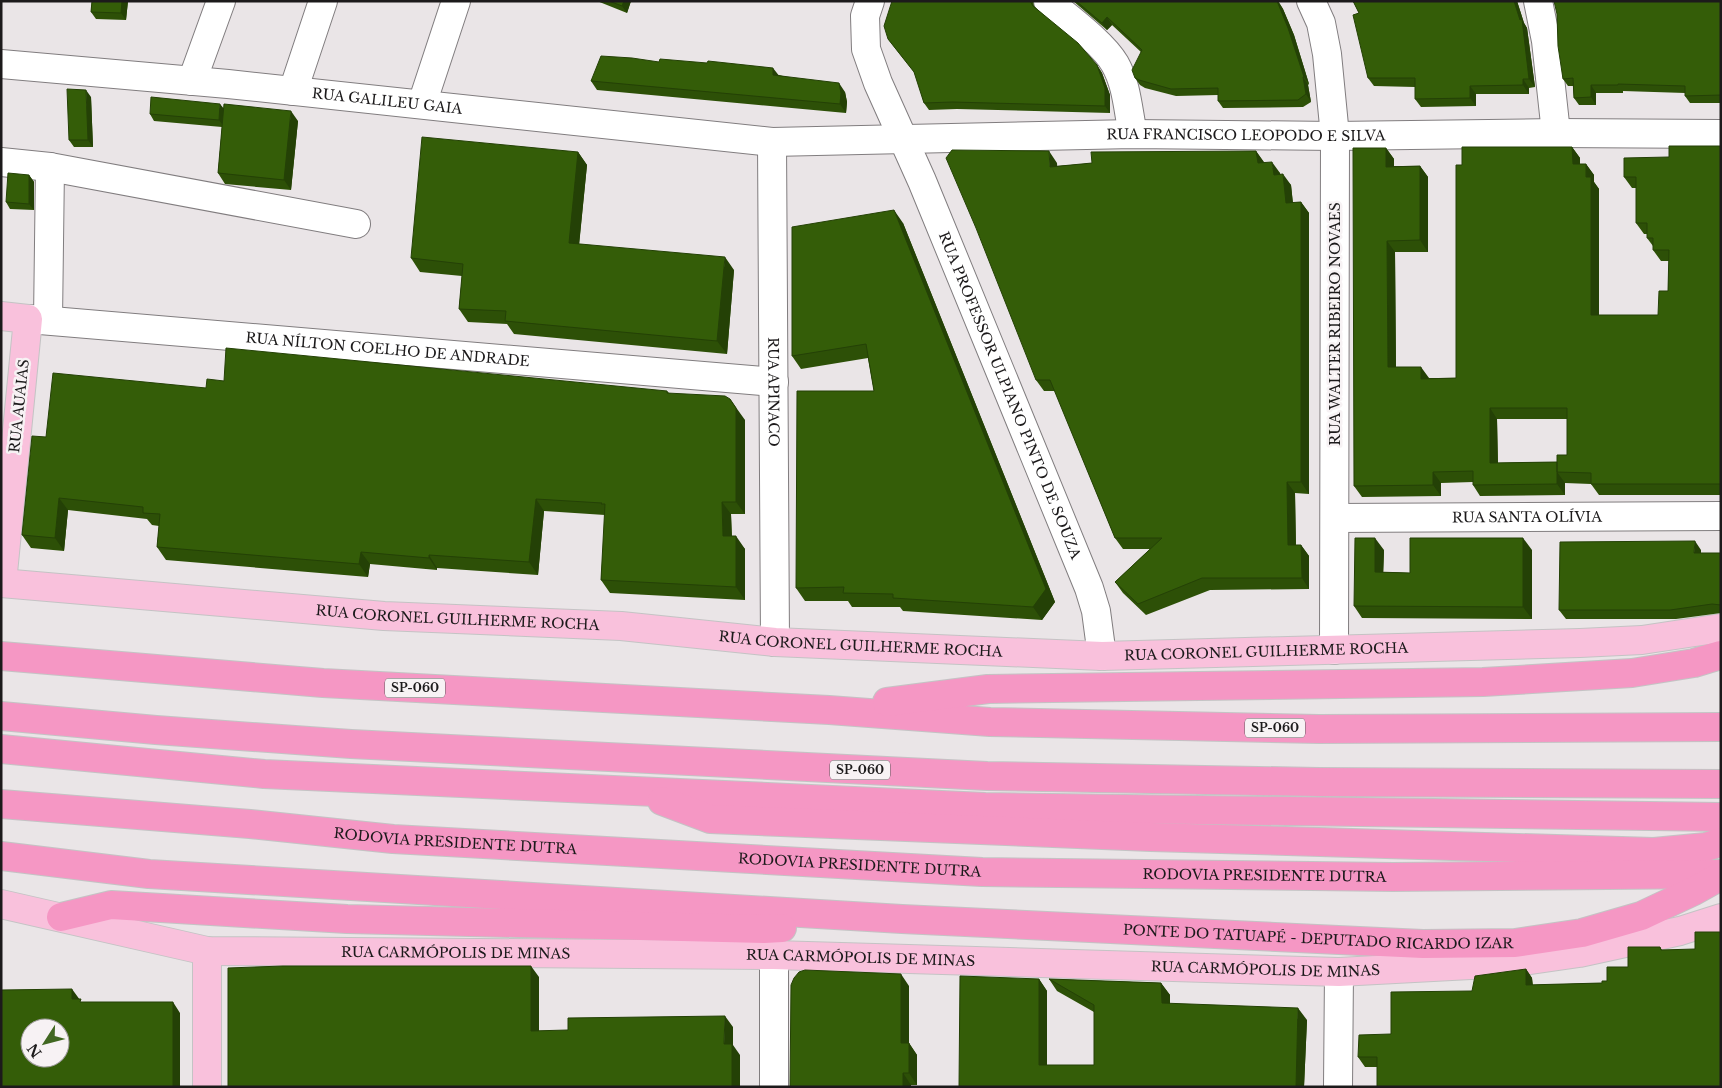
<svg xmlns="http://www.w3.org/2000/svg" width="1722" height="1088" viewBox="0 0 1722 1088" font-family="'Libre Baskerville',serif">
	<style>
		.lines { fill: none; stroke-linecap: round; stroke-linejoin: round }
		.minor-casing { stroke: #817d7f; stroke-width: 30 }
		.major-casing { stroke: #c4c3c4; stroke-width: 30 }
		.highway-casing { stroke: #c4c3c4; stroke-width: 30 }
		.minor { stroke: #fff; stroke-width: 28 }
		.major { stroke: #f9c1dc; stroke-width: 28 }
		.highway { stroke: #f597c4; stroke-width: 28 }
		.wall { fill: #2d5007; fill-rule: evenodd }
		.shaded-wall { fill: #244106 }
		.building { fill: #345d08; stroke: #244106; fill-rule: evenodd }
		.labels { text-anchor: middle; stroke-width: 5; stroke-linejoin: round; paint-order: stroke }
		.shield { fill: #f7f2f4; stroke: #5e5b5c; stroke-width: 1 }
		.shield-label { font-size: 12px; font-weight: bold; fill: #1c1a1b }
		.street-label { font-size: 14px; fill: #1c1a1b; stroke: #f7f2f4 }
	</style>
	<rect width="100%" height="100%" fill="#eae5e7"/>
	<g class="lines">
		<defs>
			<g id="minor">
				<path id="s1" d="M870,1L865,16L866,49L878,83L922,181L1089,588L1096,611L1102,656"/>
				<path d="M1048,1C1067,17 1103,43 1115,64C1127,85 1128,111 1133,134"/>
				<path d="M1311,1L1321,23L1327,54L1335,136L1334,650"/>
				<path d="M1538,1L1546,41L1556,133"/>
				<path id="s2" d="M1,64L228,84L772,142L1133,134L1335,136L1556,133L1721,134"/>
				<path d="M192,81L221,1"/>
				<path d="M293,91L323,1"/>
				<path d="M422,104L456,1"/>
				<path id="s3" d="M772,142L775,642"/>
				<path d="M1,162L50,167L356,224"/>
				<path id="s4" d="M28,319L774,382"/>
				<path d="M48,320L50,167"/>
				<path id="s5" d="M1335,518L1721,516"/>
				<path d="M774,1087V955"/>
				<path d="M1338,1087L1339,972"/>
			</g>
			<g id="major">
				<path d="M1,316L28,319L2,583"/>
				<path id="s6" d="M1,583L384,616L621,626L775,642L1102,656L1580,643L1642,640L1721,628"/>
				<path id="s7" d="M1,904L207,951L774,955L1339,972L1508,963L1579,953L1680,931L1721,918"/>
				<path d="M207,1087V951"/>
			</g>
			<g id="highway">
				<path d="M1,656L323,683L829,710L990,722L1319,729L1721,727"/>
				<path d="M887,702L988,689L1483,682L1632,673L1694,663L1721,655"/>
				<path d="M1,716L156,730L351,744L987,776L1319,782L1721,784"/>
				<path d="M1,749L264,774L985,807L1721,817"/>
				<path d="M662,801L710,819L1151,837L1654,852L1706,847L1721,842"/>
				<path id="s8" d="M1,804L250,824L393,839L982,872L1393,877L1721,874"/>
				<path id="s9" d="M1,856L149,874L902,919L1423,944L1515,943L1582,933L1641,916L1694,891L1721,876"/>
				<path d="M61,917L111,905L347,919L764,929L782,928"/>
			</g>
		</defs>
		<!-- minor casing -->
		<use href="#minor" class="minor-casing"/>
		<!-- major casing -->
		<use href="#major" class="major-casing"/>
		<!-- highway casing -->
		<use href="#highway" class="highway-casing"/>
		<!-- minor -->
		<use href="#minor" class="minor"/>
		<!-- major -->
		<use href="#major" class="major"/>
		<!-- highway -->
		<use href="#highway" class="highway"/>
	</g>
	<!-- wall -->
	<path class="wall" d="M92,1H128L126,20L96,19L91,12Z
		M597,1H631L627,13Z
		M892,1H1033L1034,6L1097,65L1102,73L1110,95V113L957,109L929,110L924,103L915,73L888,39Z
		M1073,1H1278L1283,9L1294,35L1309,84L1308,85L1311,102L1303,107L1223,108L1218,101V95L1176,96L1145,88L1140,85L1135,78L1141,52L1112,25L1107,30Z
		M1353,1H1517L1524,23L1527,28L1535,87L1529,88V94H1476V106L1421,107L1415,99V87L1374,86L1368,78L1359,13Z
		M1721,1V103H1690L1685,96V93L1623,91V93H1596V105H1579L1574,98L1573,86H1568L1563,79L1557,14Z
		M659,62L779,75L845,92L847,102L846,113L597,90L591,81Z
		M91,97L93,147H74L69,140Z
		M223,108L298,121L291,190L225,184L218,173L222,127L154,121L150,114Z
		M1721,146V495H1599L1591,484L1565,483V495L1480,496L1473,485V482L1441,483V496L1362,497L1354,486L1386,148L1394,159V166H1420L1428,177V252H1395L1396,367L1429,378H1456L1462,165L1572,147L1580,158V164H1586L1594,175V182L1599,189V315H1658L1668,291L1669,261H1661L1653,250V246L1647,238V234H1644L1636,223V188H1632L1624,177L1669,157ZM1497,419H1567V455L1557,462L1498,463Z
		M1256,151L1264,163L1280,173V174L1291,185L1293,203L1301,202L1309,213V494L1295,493L1296,545H1301L1309,556V589L1210,590L1146,615L1123,593L1115,582L1150,549H1123L1115,538L1055,391H1044L1036,380L1057,163V166Z
		M578,152L587,165L579,244L734,270L727,354L514,334L507,324L468,322L459,309L462,276L420,272L411,258Z
		M29,175L34,182V210L10,209L6,202Z
		M903,223L1055,602L1042,620L903,611L900,607H852L848,601H805L796,588L874,391L868,358L801,369L792,356Z
		M224,381L667,391L669,393L745,420V514H731L732,536L745,549V600L610,593L601,580L605,515L544,511L538,575L437,568V570L370,564L368,577L166,560L157,547L159,526L152,525L147,519L68,510L64,551L31,548L22,535L46,437L206,388Z
		M1384,550L1383,572L1410,573L1532,550V619L1362,618L1354,606Z
		M1701,550V553H1721V613L1676,619H1566L1559,610Z
		M1660,947L1662,950L1721,1087L1377,1067H1365L1358,1057L1391,1034L1472,991L1526,969L1532,978L1533,985L1602,983L1607,981L1628,967Z
		M1039,979L1047,991V1065H1094V1012L1057,991L1049,979L1161,983L1170,995V1004L1307,1020L1304,1087H959Z
		M909,986V1043L917,1055V1085L790,1087Z"/>
	<!-- shaded-wall -->
	<path class="shaded-wall" d="M122,1H128L126,20L121,13Z
		M624,1H631L627,13L622,6Z
		M1277,1H1278L1283,9L1294,35L1309,84L1304,77Z
		M1514,1H1517L1524,23L1527,28L1535,87L1529,79L1520,20Z
		M1107,17L1112,25L1107,30L1102,23Z
		M1097,65L1102,73L1110,95V113L1105,106Z
		M773,68L780,77L773,75Z
		M1303,77L1308,85L1311,102L1306,94Z
		M1523,79L1529,88V94L1523,85Z
		M839,83L845,92L847,102L846,113L840,104Z
		M1591,85L1596,93V105L1591,97Z
		M1470,86L1476,94V106L1470,98Z
		M86,90L91,97L93,147L88,140Z
		M220,104L225,110L224,127L219,120Z
		M291,111L298,121L291,190L284,180Z
		M1572,147L1580,158V175L1573,164Z
		M1386,148L1394,159V178L1386,167Z
		M1049,151L1057,163L1058,178L1050,167Z
		M1256,151L1264,162L1266,175L1258,163Z
		M578,152L587,165L578,256L569,243Z
		M1272,162L1280,173L1282,186L1274,175Z
		M1586,164L1594,175V182L1599,189V326L1591,315Z
		M1420,166L1428,177V252L1420,240Z
		M1283,174L1291,185L1294,215L1286,203Z
		M29,175L34,182V210L29,204Z
		M1301,202L1309,213V494L1301,482Z
		M894,210L903,223L1055,602L1042,620L1033,607Z
		M1387,241L1395,252L1396,378L1388,367Z
		M725,257L734,270L727,354L717,341Z
		M1421,367L1429,378V390L1421,379Z
		M730,399L745,420V514L736,502Z
		M1490,408L1497,419L1498,474L1490,463Z
		M1433,472L1441,483V496L1433,485Z
		M1557,472L1565,483V495L1557,484Z
		M1287,482L1295,493L1296,556L1288,545Z
		M59,498L68,510L64,551L55,538Z
		M536,499L544,511L538,575L529,562Z
		M722,502L731,514L732,549L723,536Z
		M736,536L745,549V600L736,587Z
		M1375,538L1384,550L1383,584L1375,572Z
		M1523,538L1532,550V619L1523,607Z
		M1695,541L1701,550L1700,562L1694,553Z
		M1301,545L1309,556V589L1302,578Z
		M361,552L370,564L368,577L359,564Z
		M429,555L437,568V570L429,558Z
		M531,966L539,977V1042L531,1031Z
		M1526,969L1532,978L1533,995L1526,985Z
		M901,974L909,986V1043L917,1055V1085L909,1073L901,1043Z
		M1039,979L1047,991V1077L1039,1065Z
		M1161,983L1170,995V1015L1162,1003Z
		M72,989L80,1000L72,999Z
		M173,1002L180,1013V1087H173Z
		M1298,1008L1307,1020L1304,1087H1296Z
		M725,1016L733,1027V1045L740,1055V1087H732L724,1044Z
		M903,1073L911,1085V1087H903Z"/>
	<!-- building -->
	<path class="building" d="M92,1H122L121,13L91,12Z
		M609,1H624L622,6Z
		M892,1H1030L1033,6L1078,43L1097,65L1105,88V106L952,102L924,103L914,72L888,39L884,26Z
		M1076,1H1277L1288,28L1304,77H1303L1306,94L1298,100L1218,101V88L1171,89L1139,80L1135,78L1132,70L1142,50L1107,17L1102,23Z
		M1353,1H1514L1520,20L1522,19L1529,79H1523V85L1470,86V98L1415,99V78H1368L1353,15L1359,13Z
		M1554,1H1721V95L1685,96V86L1618,84V85H1591V97L1574,98L1573,78L1563,79L1558,46L1557,14Z
		M601,56L632,58L659,62L660,59L707,63L708,61L773,68V75L839,83L841,93L840,104L591,81Z
		M67,89L86,90L88,140H69Z
		M151,97L220,104L219,120L150,114Z
		M224,104L291,111L284,180L218,173Z
		M422,137L578,152L569,243L725,257L717,341L505,321L506,311L459,309L463,264L411,258Z
		M1669,146H1721V484H1591V473L1557,472V455H1567V408H1490V463L1557,462V484L1473,485V471L1433,472V485L1354,486L1353,148H1386V167L1420,166V240L1387,241L1388,367H1421V379L1456,378V165H1462V147H1572L1573,164H1586V177H1591V315H1658L1659,291H1668L1669,250H1653V238H1647V223H1636V177H1624V158L1669,157Z
		M952,150L1049,151L1050,167L1092,163L1091,152L1256,151L1258,163L1272,162L1274,175L1283,174L1286,203L1301,202V482H1287L1288,545H1301L1302,578H1202L1138,604L1115,582L1162,538H1115L1050,380H1036L976,228L946,158Z
		M8,173L29,175V204L6,202Z
		M894,210L1046,589L1033,607L893,598V594L843,593L844,587L796,588L797,391H874L866,344L792,356V227Z
		M226,348L667,391V393L725,396L730,399L736,408V502H722L723,536H736V587L601,580L605,504H601L602,503L536,499L529,562L429,555V558L361,552L359,564L157,547L160,514L143,513V507L59,498L55,538L22,535L32,436L46,437L53,373L206,388L207,379L224,381Z
		M1355,538H1375V572L1410,573V538H1523V607L1354,606Z
		M1695,541L1694,553H1721V605L1712,604L1670,610H1559L1560,542Z
		M1695,932H1721V1087H1377V1057H1358L1359,1035L1391,1034V992L1472,991L1475,976L1526,969V985L1602,983V981H1607V967H1628V947H1660L1661,950L1695,949Z
		M283,966H531V1031L568,1030V1018L725,1016L724,1044H732V1087H228V968Z
		M805,970L901,974V1043H909V1073H903V1087H790L791,985L794,978L799,972Z
		M960,976L1039,979V1065H1094V1005L1049,979L1161,983L1162,1003L1298,1008L1296,1087H959Z
		M72,989V999H81L80,1002H173V1087H1V990ZM30,1028H60V1058H30Z"/>
	<g class="labels">
		<!-- shield labels -->
		<g class="shield">
			<rect x="385" y="678.5" width="60" height="19" rx="4"/>
			<rect x="1245" y="718.5" width="60" height="19" rx="4"/>
			<rect x="830" y="760.5" width="60" height="19" rx="4"/>
		</g>
		<g class="shield-label">
			<text x="415" y="692">SP-060</text>
			<text x="1275" y="732">SP-060</text>
			<text x="860" y="774">SP-060</text>
		</g>
		<!-- street labels -->
		<g class="street-label">
			<text dy="5" stroke="none"><textPath href="#s2" startOffset="388">RUA GALILEU GAIA</textPath></text>
			<text dy="5" stroke="none"><textPath href="#s2" startOffset="1249">RUA FRANCISCO LEOPODO E SILVA</textPath></text>
			<text transform="translate(1335 324) rotate(-90)" y="5">RUA WALTER RIBEIRO NOVAES</text>
			<text dy="5" stroke="none"><textPath href="#s4" startOffset="361">RUA NÍLTON COELHO DE ANDRADE</textPath></text>
			<text dy="5" stroke="none"><textPath href="#s3" startOffset="250">RUA APINACO</textPath></text>
			<text dy="5" stroke="none"><textPath href="#s1" startOffset="424">RUA PROFESSOR ULPIANO PINTO DE SOUZA</textPath></text>
			<text transform="translate(19 406) rotate(-84)" y="5">RUA AUAIAS</text>
			<text dy="5" stroke="none"><textPath href="#s5" startOffset="192">RUA SANTA OLÍVIA</textPath></text>
			<text dy="5" stroke="none"><textPath href="#s6" startOffset="458">RUA CORONEL GUILHERME ROCHA</textPath></text>
			<text dy="5" stroke="none"><textPath href="#s6" startOffset="862">RUA CORONEL GUILHERME ROCHA</textPath></text>
			<text dy="5" stroke="none"><textPath href="#s6" startOffset="1268">RUA CORONEL GUILHERME ROCHA</textPath></text>
			<text dy="5" stroke="none"><textPath href="#s8" startOffset="456">RODOVIA PRESIDENTE DUTRA</textPath></text>
			<text dy="5" stroke="none"><textPath href="#s8" startOffset="861">RODOVIA PRESIDENTE DUTRA</textPath></text>
			<text dy="5" stroke="none"><textPath href="#s8" startOffset="1266">RODOVIA PRESIDENTE DUTRA</textPath></text>
			<text dy="5" stroke="none"><textPath href="#s9" startOffset="1320">PONTE DO TATUAPÉ - DEPUTADO RICARDO IZAR</textPath></text>
			<text dy="5" stroke="none"><textPath href="#s7" startOffset="460">RUA CARMÓPOLIS DE MINAS</textPath></text>
			<text dy="5" stroke="none"><textPath href="#s7" startOffset="865">RUA CARMÓPOLIS DE MINAS</textPath></text>
			<text dy="5" stroke="none"><textPath href="#s7" startOffset="1270">RUA CARMÓPOLIS DE MINAS</textPath></text>
		</g>
	</g>
	<!-- border -->
	<rect width="1722" height="1088" fill="none" stroke="#1c1a1b" stroke-width="5"/>
	<!-- north arrow -->
	<g transform="translate(45 1043) rotate(234)"><circle r="24" fill="#f7f2f4" stroke="#9f9c9d"/>
	<path d="M0-4L9 19L0 12L-9 19Z" fill="#416721"/>
	<text y="-8" font-size="14" font-weight="bold" text-anchor="middle" fill="#1c1a1b">N</text>
	</g>
</svg>
